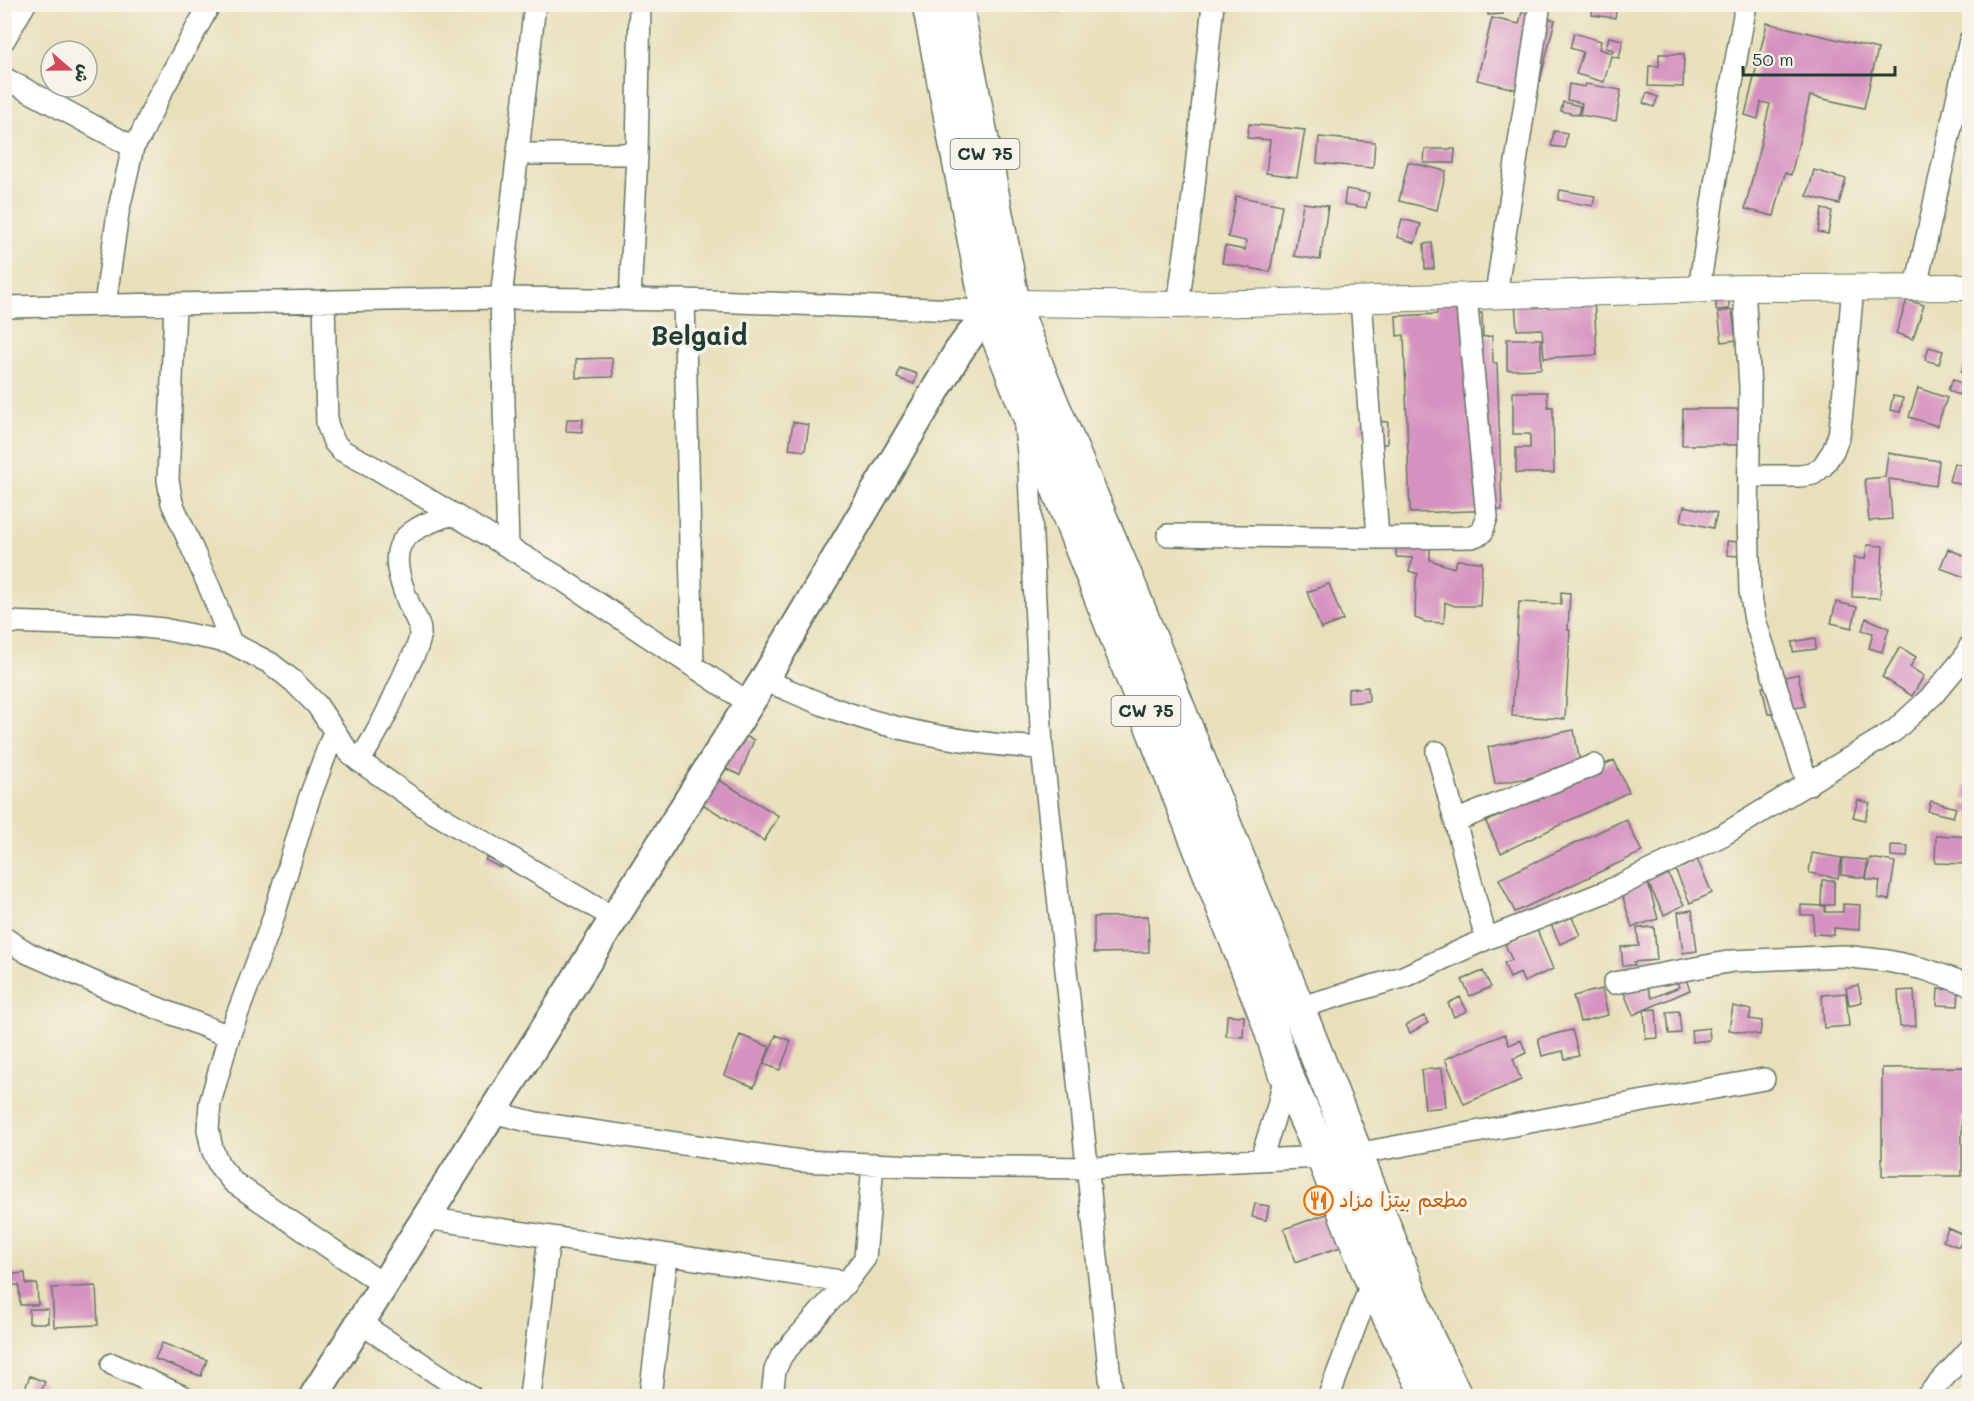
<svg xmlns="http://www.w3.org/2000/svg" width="1974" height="1401" viewBox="0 0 1974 1401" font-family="Mali,'Playpen Sans Arabic',sans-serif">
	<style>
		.building { fill: #d592c0 }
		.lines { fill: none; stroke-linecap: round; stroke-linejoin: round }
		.minor-casing { stroke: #657663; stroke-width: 24 }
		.tertiary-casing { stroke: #657663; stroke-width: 28 }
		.secondary-casing { stroke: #657663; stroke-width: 32 }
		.primary-casing { stroke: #657663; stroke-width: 36 }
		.minor { stroke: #fff; stroke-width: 21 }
		.tertiary { stroke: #fff; stroke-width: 26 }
		.secondary { stroke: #fff; stroke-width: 28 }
		.primary { stroke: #fff; stroke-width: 33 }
		.labels { text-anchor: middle; stroke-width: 6; stroke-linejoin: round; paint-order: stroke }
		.shield { fill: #f7f3e8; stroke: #60746a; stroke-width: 1.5 }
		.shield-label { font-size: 18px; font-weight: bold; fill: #1f3d34 }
		.food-label { font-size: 20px; fill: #c56008; stroke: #f7f3e8; text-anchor: start }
		.district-label { font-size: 26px; font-weight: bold; fill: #1f3d34; stroke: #f7f3e8 }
	</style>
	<rect width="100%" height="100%" fill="#f7f3e8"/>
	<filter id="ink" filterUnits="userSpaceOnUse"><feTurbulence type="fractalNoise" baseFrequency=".0167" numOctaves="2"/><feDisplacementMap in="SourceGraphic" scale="12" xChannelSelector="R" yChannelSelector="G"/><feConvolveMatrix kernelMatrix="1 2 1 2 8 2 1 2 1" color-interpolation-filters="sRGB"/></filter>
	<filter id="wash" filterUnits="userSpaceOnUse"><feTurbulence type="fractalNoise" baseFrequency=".008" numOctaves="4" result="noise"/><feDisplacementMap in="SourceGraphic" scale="24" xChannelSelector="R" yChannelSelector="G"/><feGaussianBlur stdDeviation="1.35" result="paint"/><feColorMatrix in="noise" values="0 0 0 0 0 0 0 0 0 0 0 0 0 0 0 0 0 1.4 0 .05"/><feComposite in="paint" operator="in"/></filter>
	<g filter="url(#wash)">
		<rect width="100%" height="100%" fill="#e8e0bb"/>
		<g id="blocks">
			<!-- building -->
			<path class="building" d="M1014,4H1056V10L1014,8Z
				M1469,4H1482L1481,11L1468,9Z
				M1488,4H1503V14L1488,15Z
				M1593,4H1617L1615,18L1592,15Z
				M1522,12L1555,20L1540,81L1530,78L1527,92L1477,80L1492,18L1519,24Z
				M1767,23L1878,49L1864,108L1810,96L1791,175L1785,173L1774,216L1745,209L1770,104L1761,102L1758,119L1745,115Z
				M1574,33L1601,41L1599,49L1612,53L1613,50L1606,48L1609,37L1623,40L1619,58L1611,56L1604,82L1576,74L1583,52L1570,48Z
				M1659,54H1684L1683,87L1648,86L1649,66H1659Z
				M1569,84L1585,87L1586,84L1621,90L1616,121L1580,115L1582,103L1567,100Z
				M1647,93L1658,97L1654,107L1643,103Z
				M1563,102L1580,106L1578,115L1561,111Z
				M1249,124L1305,130L1297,177L1266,173L1270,140L1247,138Z
				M1554,131L1567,133L1565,148L1551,146Z
				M1319,137L1375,142L1373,168L1317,163Z
				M1425,149H1455L1454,163H1424Z
				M1408,162L1446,171L1437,210L1399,201Z
				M1814,170L1846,179L1839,204L1807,196Z
				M1346,189L1369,193L1366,208L1344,204Z
				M1560,190L1595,196L1593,206L1558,200Z
				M1236,196L1282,205L1270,272L1222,263L1225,246L1245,250L1246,241L1228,237Z
				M1303,203L1328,206L1320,260L1294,256Z
				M1822,209L1832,211L1828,234L1818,232Z
				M1402,219L1421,224L1415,243L1397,237Z
				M1432,243L1434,269H1425L1424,244Z
				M1460,298V314L1482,313L1483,337L1492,336L1493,363H1497L1502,510L1410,513L1404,335L1397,336L1396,316L1437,314V299Z
				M1594,298L1597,355L1544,358L1542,329L1517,330L1515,302Z
				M1716,300H1729V309L1716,310Z
				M1907,300L1924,305L1913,339L1896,333Z
				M1732,310L1736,340L1722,342L1718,312Z
				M1507,339H1541V369L1507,370Z
				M1929,347L1943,351L1939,364L1925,360Z
				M612,358L613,377L576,378V359Z
				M1965,364L1970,367V377L1961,372Z
				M900,368L917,374L914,384L897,378Z
				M1953,379L1964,385L1958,395L1948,390Z
				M1918,388L1947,398L1937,426L1909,417Z
				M1513,392H1547L1548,407H1553L1554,473H1516V448H1530V434H1513Z
				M1893,396L1903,398L1900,412L1890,410Z
				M1683,409H1749V445H1682Z
				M567,419H583L582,432L566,431Z
				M1360,420L1388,422L1387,444H1378L1379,433L1359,432Z
				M793,422L809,425L805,451L789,449Z
				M1888,453L1939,461L1936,486L1889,479L1892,519L1869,521L1865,479L1885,477Z
				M1954,463L1970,468L1968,487L1949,481Z
				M1684,506L1717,513L1713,528L1681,521Z
				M1727,541L1739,542L1738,556L1727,555Z
				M1396,545L1430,546V560L1454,568L1457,560L1482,562L1480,606H1455L1445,602L1444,623L1426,622L1415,618L1416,579L1418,574L1409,571L1413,558L1396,557Z
				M1867,545L1883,546L1880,598L1852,597L1854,558L1865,559Z
				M1948,549L1970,558V579L1940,568Z
				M1329,584L1343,620L1321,629L1307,592Z
				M1561,592L1570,593L1568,630H1570L1565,719L1512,716L1519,602L1561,604Z
				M1836,602L1857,607L1852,628L1831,623Z
				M1866,618L1889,628L1882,652L1869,648L1873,633L1862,630Z
				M1815,638L1816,649L1793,652L1792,642Z
				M1900,647L1916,657L1910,667L1924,676L1912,696L1882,677Z
				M1798,674L1805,706L1768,714L1762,687L1783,683L1781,678Z
				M1368,687L1369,701L1348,703V689Z
				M1574,730L1581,768L1495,784L1488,747Z
				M738,733L754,740L740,775L724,768Z
				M1614,760L1629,792L1501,853L1486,822Z
				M717,779L779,816L764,841L702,804Z
				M1965,786L1970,787V799H1964Z
				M1858,800L1870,803L1865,820L1853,817Z
				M1931,801L1956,808L1953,817L1928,811Z
				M1963,804L1970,805V813L1962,812Z
				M1626,819L1642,852L1515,912L1499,879Z
				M1936,835L1970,837V864L1935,863Z
				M1891,845L1908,846L1907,857L1891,856Z
				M491,849L507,858L501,868L485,860Z
				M1812,853L1842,858L1838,878L1809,873Z
				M1843,858L1867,860L1866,878L1841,875Z
				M1870,858L1895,862L1889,900L1878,898L1880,881L1866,879Z
				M1697,859L1712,893L1690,903L1675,869Z
				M1666,870L1684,905L1664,915L1648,883L1658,919L1632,927L1620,888Z
				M1822,880H1834V905H1821Z
				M1843,904L1860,905L1859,930L1834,928V935L1813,934L1814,915H1801V905L1825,906V912H1843Z
				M1692,910L1697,951L1683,953L1678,912Z
				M1571,915L1580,935L1560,944L1551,924Z
				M1148,916L1149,952L1094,953V917Z
				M1654,927L1657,960L1634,962L1635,965L1623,966L1621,947L1639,946L1637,928Z
				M1537,930L1553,969L1524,982L1520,973L1510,978L1504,963L1512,960L1505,944Z
				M1483,971L1491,987L1470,996L1462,980Z
				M1683,972L1690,990L1644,1010L1656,1009L1658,1038L1646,1039L1644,1010L1633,1015L1622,988L1644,979L1652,998L1679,987L1674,976Z
				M1858,985L1862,1002L1849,1005L1846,988Z
				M1602,989L1608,1015L1580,1022L1573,996Z
				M1938,989L1959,990L1958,1006L1937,1005Z
				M1914,990L1916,1026L1900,1027L1898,991Z
				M1846,993L1849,1026L1824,1028L1822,995Z
				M1460,997L1467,1011L1454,1017L1448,1003Z
				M1733,1006L1751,1010L1749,1019L1762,1021L1760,1035L1729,1030Z
				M1679,1011L1681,1033L1669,1034L1667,1012Z
				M1227,1015L1244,1016L1243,1037L1226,1036Z
				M1424,1016L1428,1023L1410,1033L1406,1025Z
				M1709,1028L1710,1040L1692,1042L1691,1030Z
				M1572,1030L1579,1056L1565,1059L1563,1051L1542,1056L1538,1038Z
				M1505,1034L1509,1045L1521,1040L1526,1053L1513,1059L1521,1080L1464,1104L1445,1059Z
				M740,1035L770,1047L754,1087L724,1075Z
				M776,1035L791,1041L780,1070L764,1064Z
				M1970,1067V1088H1966V1117H1962V1176H1882V1068Z
				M1442,1068L1446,1107L1425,1109L1421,1070Z
				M1255,1204L1269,1206L1266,1220L1252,1217Z
				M1335,1211L1347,1245L1295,1262L1284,1229Z
				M1948,1228L1964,1235L1959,1247L1943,1241Z
				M25,1273L26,1284H37L38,1305H20L19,1285L4,1286V1275Z
				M96,1286L98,1325L54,1327L52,1288Z
				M29,1309H48V1323H29Z
				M162,1343L207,1360L201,1376L155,1359Z
				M30,1376L45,1382L39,1396H22Z
				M4,1388L15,1390L13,1396H4Z"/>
		</g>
	</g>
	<g filter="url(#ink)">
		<use href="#blocks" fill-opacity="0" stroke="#657663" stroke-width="1.5"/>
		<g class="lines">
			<defs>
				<path id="minor" d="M4,40L25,4
					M4,78L133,147
					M519,154H637
					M1916,287L1970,40
					M1744,288L1750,387L1748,516L1750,591L1755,620L1808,785
					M1699,289L1722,138L1746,4
					M1496,294L1540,4
					M1361,299L1378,538
					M630,300L637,154L640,4
					M684,300L693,666
					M324,301L327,424L334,442L341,450L379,470L555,575L749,703
					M175,304L168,480L172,503L211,591L231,643
					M105,305L118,213L133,147L141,135L158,98L210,4
					M1178,305L1193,196L1213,4
					M4,307L501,298L684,300L988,311
					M1025,429L1028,453L1042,748L1112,1396
					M1750,476H1800L1813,474L1823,466L1833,451L1839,435L1842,411L1853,286
					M1168,535L1378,538L1472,537L1482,533L1487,517L1466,296
					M508,547L501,298L535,4
					M4,622L134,626L163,629L231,643L270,663L293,681L317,705L347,750L359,761L431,811L614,918
					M764,680C784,688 804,697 824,705C893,731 968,744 1042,748
					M334,732L309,799L271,925L229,1036L210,1103L208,1129L212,1149L219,1165L233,1182L384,1285
					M1437,752L1486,939
					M359,761C379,732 393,700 407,668C412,658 420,645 420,634C421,623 412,613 409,604C386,547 395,533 452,514
					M1455,821L1594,765
					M4,938L28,953L114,991L229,1036
					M1614,983L1733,961L1843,956L1888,961L1924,969L1970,985
					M1287,1011L1403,977L1486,939L1610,890L1723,835L1894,731L1933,695L1964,658L1970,646
					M492,1112L536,1123L801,1161L916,1166L1089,1168L1323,1157L1356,1154L1764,1079
					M1261,1159L1278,1106L1285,1074
					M426,1218L847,1282
					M360,1323L471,1396
					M112,1364L182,1396
					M530,1396L549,1237
					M650,1396L667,1256
					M772,1396L775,1370L782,1355L847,1282L865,1258L873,1164
					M1329,1396L1372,1281
					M1927,1396L1970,1349"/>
				<path id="tertiary" d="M1013,303L1178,305L1744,288L1970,287"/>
				<path id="secondary" d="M314,1396L764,680L958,352L988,311L1005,305"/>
				<path id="primary" d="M929,4L988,311L1267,1018L1285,1073L1323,1157L1372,1281L1428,1396
					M956,4L1013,303L1042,380L1129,585L1356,1154L1427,1337L1455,1396"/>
			</defs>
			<!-- minor casing -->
			<use href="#minor" class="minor-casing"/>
			<!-- tertiary casing -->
			<use href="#tertiary" class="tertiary-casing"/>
			<!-- secondary casing -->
			<use href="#secondary" class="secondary-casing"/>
			<!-- primary casing -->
			<use href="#primary" class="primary-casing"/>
			<!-- minor -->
			<use href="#minor" class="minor"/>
			<!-- tertiary -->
			<use href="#tertiary" class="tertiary"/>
			<!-- secondary -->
			<use href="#secondary" class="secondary"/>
			<!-- primary -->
			<use href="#primary" class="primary"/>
		</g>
	</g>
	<!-- icons -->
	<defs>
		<symbol id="restaurant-ring" viewBox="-11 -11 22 22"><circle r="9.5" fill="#f7f3e8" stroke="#e8710a" stroke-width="1.5"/><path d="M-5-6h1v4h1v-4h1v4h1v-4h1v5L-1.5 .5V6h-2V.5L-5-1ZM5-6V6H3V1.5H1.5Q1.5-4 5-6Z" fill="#e8710a"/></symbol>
	</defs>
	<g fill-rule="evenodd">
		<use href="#restaurant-ring" x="1302" y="1184" width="33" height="33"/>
	</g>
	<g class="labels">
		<!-- shield labels -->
		<g class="shield">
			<rect x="950.5" y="139" width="69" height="30" rx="4.5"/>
			<rect x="1111.5" y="696" width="69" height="30" rx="4.5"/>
		</g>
		<g class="shield-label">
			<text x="985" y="160">CW 75</text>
			<text x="1146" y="717">CW 75</text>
		</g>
		<!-- food labels -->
		<g class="food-label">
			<text x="1339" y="1207">مطعم بيتزا مزاد</text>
		</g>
		<!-- district labels -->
		<g class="district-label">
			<text x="699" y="345">Belgaid</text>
		</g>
	</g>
	<!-- margin -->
	<rect width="1974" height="1401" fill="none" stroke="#f7f3e8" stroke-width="24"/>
	<!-- north arrow -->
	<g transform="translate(69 69) rotate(110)"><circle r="28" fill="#f7f3e8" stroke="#a1aaa0" stroke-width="1.5"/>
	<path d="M0-4.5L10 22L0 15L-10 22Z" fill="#d1495b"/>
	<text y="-9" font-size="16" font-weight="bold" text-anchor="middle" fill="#1f3d34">ش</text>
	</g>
	<!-- scale -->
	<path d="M1743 66v9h152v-9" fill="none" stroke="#1f3d34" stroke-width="3"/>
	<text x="1752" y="66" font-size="18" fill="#1f3d34" stroke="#f7f3e8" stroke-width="4.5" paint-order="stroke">50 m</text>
</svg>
